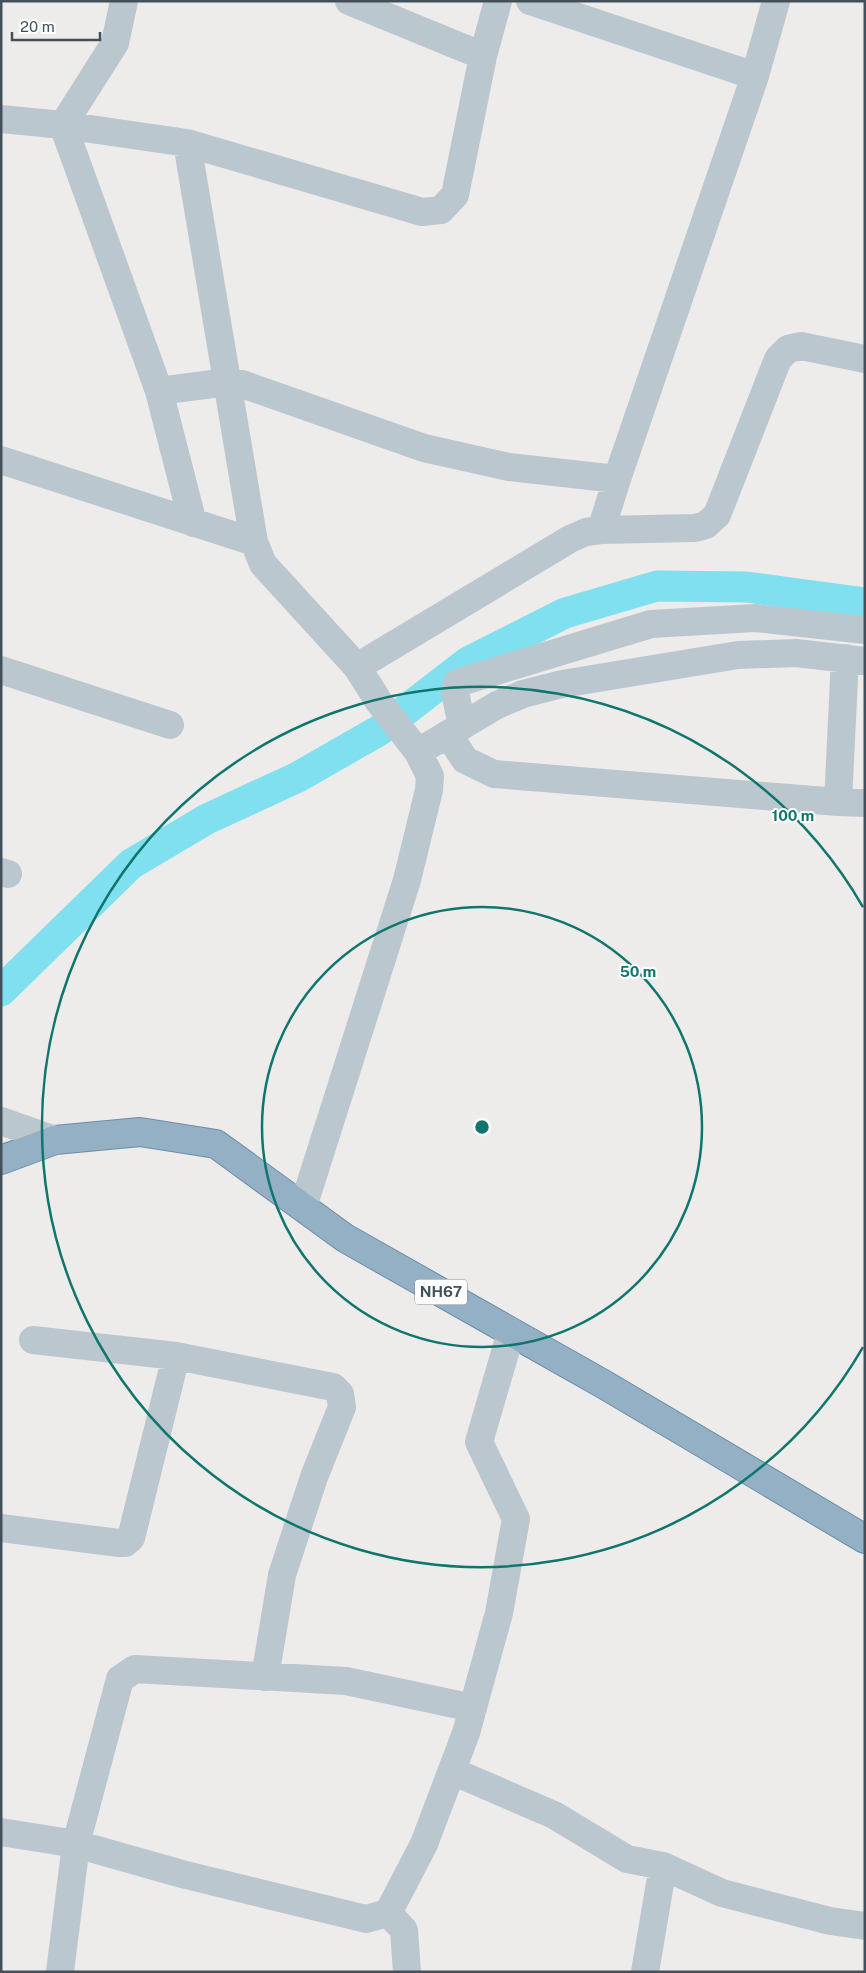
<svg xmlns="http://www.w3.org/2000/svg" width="866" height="1973" viewBox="0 0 866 1973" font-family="'Public Sans',sans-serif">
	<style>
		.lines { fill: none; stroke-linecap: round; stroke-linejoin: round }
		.canal { stroke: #80e0ef; stroke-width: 31 }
		.trunk-casing { stroke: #6b8da9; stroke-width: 30 }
		.minor { stroke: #bbc7cf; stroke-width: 28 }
		.trunk { stroke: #94b0c4; stroke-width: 28 }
		.ring { fill: none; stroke: #0f766e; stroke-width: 2.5 }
		.labels { text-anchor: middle; stroke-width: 4; stroke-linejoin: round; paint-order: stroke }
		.shield { fill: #fff; stroke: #7b848b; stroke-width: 1 }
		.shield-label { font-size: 15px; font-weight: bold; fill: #435059 }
		.centre { fill: #0f766e; stroke: #fff; stroke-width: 2.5 }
		.ring-label { font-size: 15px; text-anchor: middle; font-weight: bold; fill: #0f766e; stroke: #fff; stroke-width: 4; stroke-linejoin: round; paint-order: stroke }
	</style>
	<rect width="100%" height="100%" fill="#eeebeb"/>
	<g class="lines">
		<!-- canal -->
		<path class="canal" d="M1,991L131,864L207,819L298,777L380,730L468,662L565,613L657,586L746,587L865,603"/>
		<defs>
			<path id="trunk" d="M1,1160L55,1140L140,1132L216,1144L345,1238L605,1385L865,1539"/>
		</defs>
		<!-- trunk casing -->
		<use href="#trunk" class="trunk-casing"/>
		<!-- minor -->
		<path class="minor" d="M124,1L115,43L63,125L159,391L193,523
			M349,1L483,56
			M530,1L755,76
			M1,119L63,125L187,143L422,212L441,210L455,195L483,56L498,1
			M187,143L254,542L263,564L357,667L379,702L418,752L497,705L523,694L562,684L738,655L796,653L865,661
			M159,391L228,382L242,384L424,448L509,467L617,479L755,76L776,1
			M1,460L254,542
			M601,530L695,528L706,525L717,515L778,359L788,349L801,346L865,359
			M357,667L570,539L586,532L601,530L617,479
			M1,670L170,725
			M462,726L455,692L457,683L651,624L755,618L865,630
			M448,734L465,760L494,774L838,802L865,803
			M838,802L845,658
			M1,872L8,874
			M1,1121L55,1140
			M303,1207L407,880L429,790L430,776L418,752
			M33,1340L176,1356L333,1387L340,1394L342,1407L314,1477L282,1575L265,1677
			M1,1528L119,1543H125L131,1538L176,1356
			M452,1771L554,1815L627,1859L663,1866L722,1893L830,1921L865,1926
			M1,1832L76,1844L120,1679L135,1669L346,1681L473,1708
			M388,1913L404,1930L407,1972
			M60,1972L76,1844L182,1874L366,1919L388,1913L424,1844L466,1733L499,1613L516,1519L479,1442L511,1332
			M645,1972L663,1866"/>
		<!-- trunk -->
		<use href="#trunk" class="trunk"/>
	</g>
	<!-- distance rings -->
	<g class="ring">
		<circle cx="482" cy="1127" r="220"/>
		<path d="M863 1347A440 440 0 1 1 863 907"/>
	</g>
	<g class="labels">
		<!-- shield labels -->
		<rect class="shield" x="415" y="1279.5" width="52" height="25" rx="4"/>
		<g class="shield-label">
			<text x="441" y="1297">NH67</text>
		</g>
	</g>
	<circle cx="482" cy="1127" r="8" class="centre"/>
	<g class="ring-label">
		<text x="793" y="821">100 m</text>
		<text x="638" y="977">50 m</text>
	</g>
	<!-- border -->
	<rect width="866" height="1973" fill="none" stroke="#435059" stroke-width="5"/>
	<!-- scale -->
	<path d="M12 32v8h88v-8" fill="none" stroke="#435059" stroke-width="2.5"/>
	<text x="20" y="32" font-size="15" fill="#435059" stroke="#ffffff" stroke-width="4" paint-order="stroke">20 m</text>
</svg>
